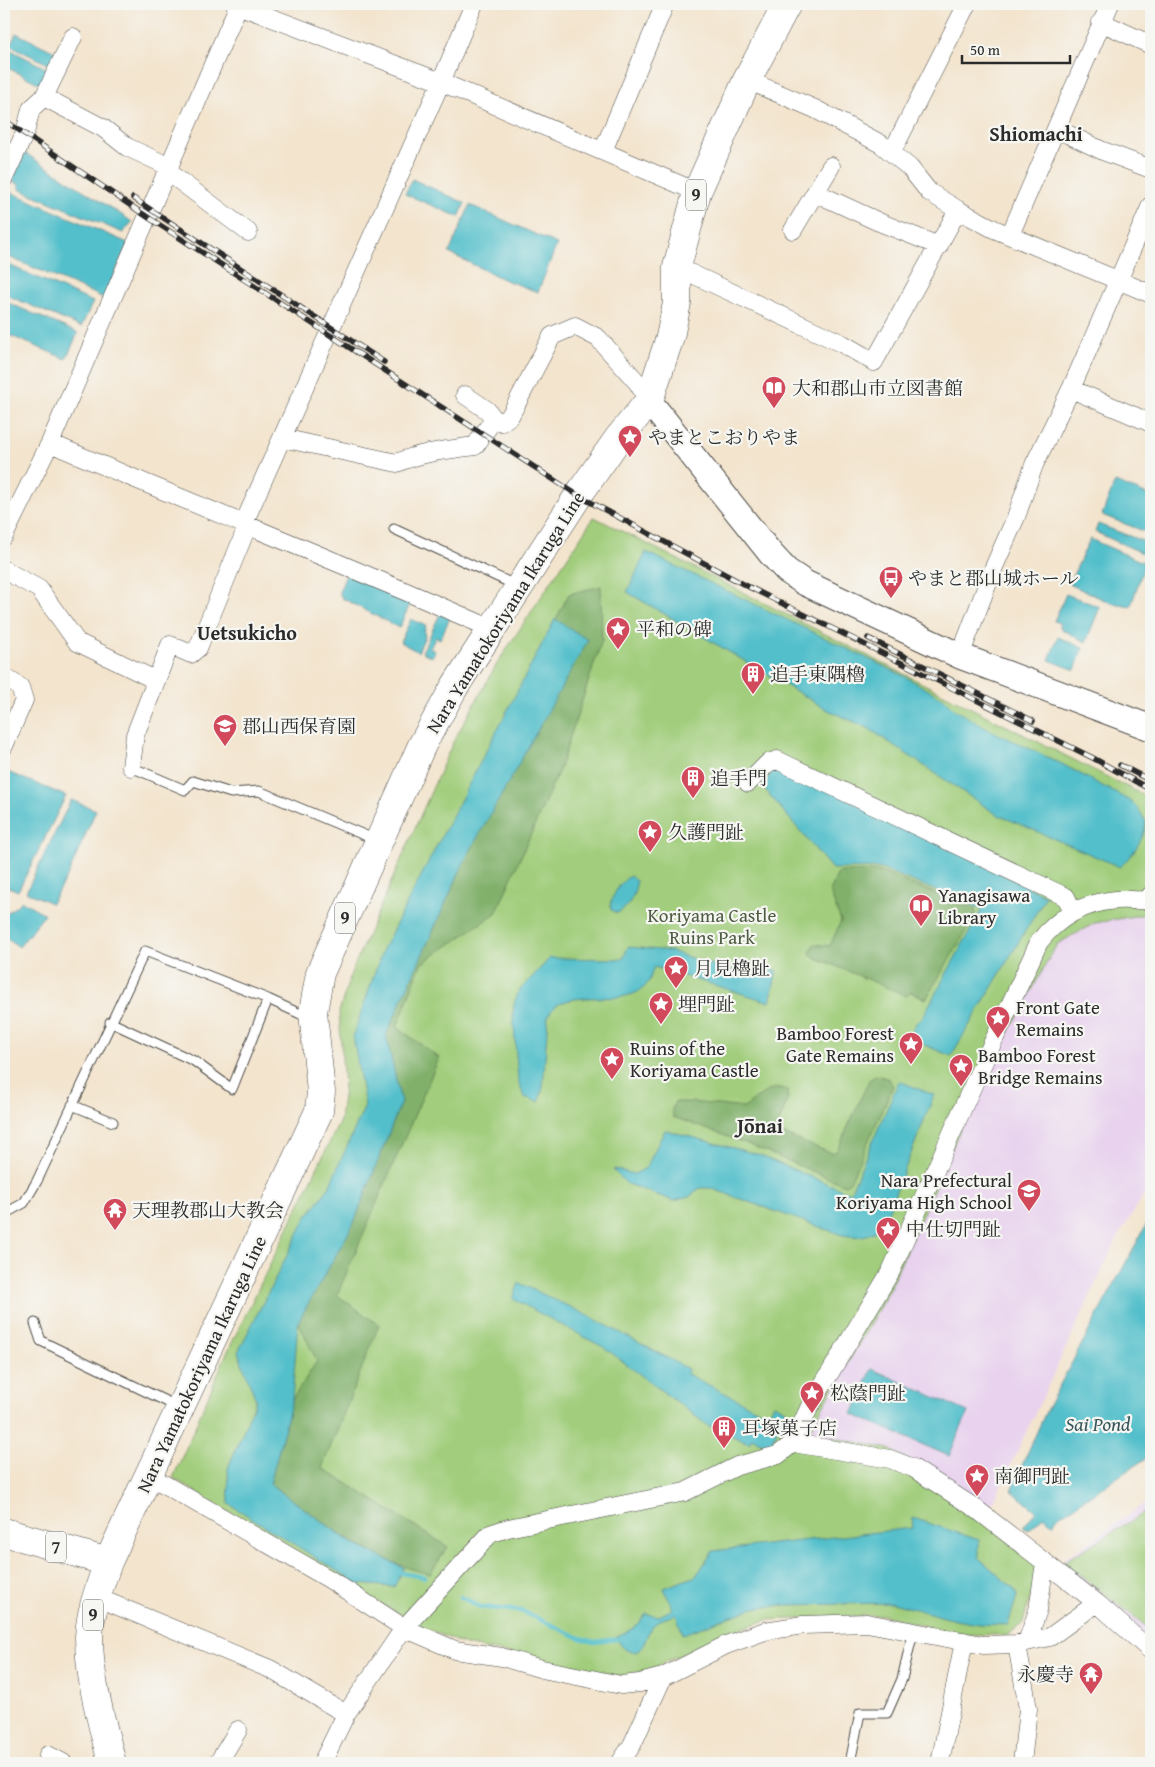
<svg xmlns="http://www.w3.org/2000/svg" width="1155" height="1767" viewBox="0 0 1155 1767" font-family="'Gentium Book Plus','Noto Serif JP',serif">
	<style>
		.built { fill: #e8d2ee }
		.green { fill: #a1cd7b; stroke: #667c53 }
		.forest { fill: #80b06b; stroke: #566e4b }
		.water { fill: #52bfcb; stroke: #3e757b }
		.lines { fill: none; stroke-linecap: round; stroke-linejoin: round }
		.stream { stroke: #52bfcb; stroke-width: 4.5 }
		.lane-casing { stroke: #494743; stroke-width: 11 }
		.street-casing { stroke: #494743; stroke-width: 19 }
		.secondary-casing { stroke: #494743; stroke-width: 27 }
		.primary-casing { stroke: #494743; stroke-width: 29 }
		.lane { stroke: #fff; stroke-width: 9 }
		.street { stroke: #fff; stroke-width: 18 }
		.secondary { stroke: #fff; stroke-width: 25 }
		.primary { stroke: #fff; stroke-width: 28 }
		.rail-casing { stroke: #2b2b2b; stroke-width: 5.5 }
		.rail { stroke: #f6f6f2; stroke-width: 4; stroke-dasharray: 11; stroke-linecap: butt }
		.labels { text-anchor: middle; stroke-width: 4.5; stroke-linejoin: round; paint-order: stroke }
		.shield { fill: #f6f6f2; stroke: #686867; stroke-width: 1 }
		.shield-label { font-size: 18px; font-weight: bold; fill: #2b2b2b }
		.poi-label { font-size: 19px; fill: #2b2b2b; stroke: #f6f6f2; text-anchor: start }
		.street-label { font-size: 19px; fill: #2b2b2b; stroke: #f6f6f2 }
		.park-label { font-size: 19px; fill: #4e5c43; stroke: #f6f6f2 }
		.neighbourhood-label { font-size: 20px; font-weight: bold; fill: #2b2b2b; stroke: #f6f6f2 }
		.water-label { font-size: 20px; font-style: italic; fill: #37575b; stroke: #f6f6f2 }
	</style>
	<rect width="100%" height="100%" fill="#f6f6f2"/>
	<filter id="ink" filterUnits="userSpaceOnUse"><feTurbulence type="fractalNoise" baseFrequency=".02" numOctaves="2"/><feDisplacementMap in="SourceGraphic" scale="10" xChannelSelector="R" yChannelSelector="G"/><feConvolveMatrix kernelMatrix="1 2 1 2 8 2 1 2 1" color-interpolation-filters="sRGB"/></filter>
	<filter id="wash" filterUnits="userSpaceOnUse"><feTurbulence type="fractalNoise" baseFrequency=".0096" numOctaves="4" result="noise"/><feDisplacementMap in="SourceGraphic" scale="20" xChannelSelector="R" yChannelSelector="G"/><feGaussianBlur stdDeviation="1.12" result="paint"/><feColorMatrix in="noise" values="0 0 0 0 0 0 0 0 0 0 0 0 0 0 0 0 0 1.4 0 .05"/><feComposite in="paint" operator="in"/></filter>
	<g filter="url(#wash)">
		<rect width="100%" height="100%" fill="#f3e4cd"/>
		<!-- built -->
		<path class="built" d="M1151,913V1183L1116,1241L993,1503L985,1506L808,1434L888,1292L980,1085L1057,944L1095,923Z
			M1151,1499V1641L1060,1562Z"/>
		<!-- green -->
		<path class="green" d="M594,517L1151,799V913L1095,923L1057,944L980,1085L888,1292L808,1433L889,1449L985,1506L1039,1548L1036,1580L1022,1625L1007,1635L955,1634L883,1615L767,1620L722,1635L649,1670L620,1676L465,1645L423,1627L365,1595L173,1478L225,1357L340,1121L344,1088L339,1012L351,973L453,742L498,662Z
			M1151,1509V1630L1063,1562Z"/>
		<!-- forest -->
		<path class="forest" d="M601,586L602,640L560,768L496,913L421,964L397,1027L439,1058L337,1295L379,1325L322,1468L448,1547L430,1574C368,1560 320,1520 270,1484L292,1400L317,1361L298,1322L391,1096L361,1036L387,943L569,594Z
			M879,871L975,909L976,914L926,999L911,992L907,996L812,956L810,953L814,944L830,946L841,921L830,892L837,875L841,872Z
			M877,1075L889,1079L893,1086L850,1182L845,1185L745,1143L673,1117L672,1109L675,1102H692L744,1108C756,1100 771,1082 787,1090L788,1099L777,1128L780,1133L831,1153L837,1151L869,1080Z"/>
		<!-- water -->
		<path class="water" d="M16,33L57,53L52,66L13,47L11,45Z
			M9,49L49,70L42,85L4,66Z
			M25,153L125,217L132,222L123,233L19,189V184L12,181Z
			M412,179L465,203L459,217L405,194Z
			M8,191L128,243L104,298L4,255V193Z
			M470,205L557,244L538,292L505,280L449,253Z
			M4,263L93,302L81,327L4,294Z
			M4,301L78,333L66,359L4,333Z
			M1115,482L1151,496V534L1102,515Z
			M1098,524L1150,544L1147,555L1095,532Z
			M1090,539L1145,563L1131,606L1111,603L1069,584Z
			M646,552L902,675L944,699L955,710L988,729L1062,764L1130,801L1138,808L1146,822C1145,839 1132,855 1120,867L996,814L868,728L828,710L627,592Z
			M346,575L412,600L399,628L342,598L339,592Z
			M1066,594L1100,607L1086,642L1061,629L1059,623L1054,621Z
			M440,614L450,618L440,639L436,637L430,648L435,651L432,657L422,652Z
			M411,619L426,626L424,632L425,636L418,652L400,642Z
			M555,619L588,640L465,860L386,1035L401,1102L353,1225L298,1322L292,1400L270,1484L352,1543L404,1568L394,1587L358,1584L229,1504L228,1468L256,1400L238,1352L306,1218L328,1189L365,1106L353,1036L383,949Z
			M1058,637L1083,648L1075,670L1049,660Z
			M784,768L1046,896L951,1056L917,1042L919,1038L910,1034L918,1020H921L982,909L879,868L832,869L763,787L772,771Z
			M4,773H10L66,796L18,891L4,885Z
			M71,800L96,810L68,875L51,903L26,892Z
			M630,876L636,881C637,892 628,909 617,913L611,910C609,899 620,882 630,876Z
			M22,901L45,914L19,947L4,936V916Z
			M628,947L670,951L728,970H777L770,1002L654,967C652,971 651,977 649,981C631,1014 564,981 548,1016L543,1087L539,1102L524,1097L518,1080L513,1013L514,1004L519,991L550,958L623,959Z
			M899,1081L934,1095L884,1222C873,1237 860,1238 842,1235L710,1188H700L689,1197L674,1201L627,1184L614,1171V1169L634,1174L646,1168L665,1130L756,1154L850,1193Z
			M1151,1216V1455L1056,1518L1053,1524L1044,1516L1029,1530L1023,1527L1036,1511L1011,1490L1048,1407Z
			M519,1283L589,1316L688,1369L687,1374L768,1415L774,1404L786,1410L770,1446L752,1438L749,1443L707,1425L605,1348L513,1299Z
			M872,1369L968,1412L949,1456L852,1414Z
			M913,1518L979,1540V1558L1014,1589L1017,1596L1008,1625L978,1624L955,1620L893,1603L788,1605L754,1608L683,1634L676,1615C669,1617 660,1619 655,1624C646,1630 647,1644 639,1650C630,1657 617,1644 617,1636L633,1629L646,1614L659,1616L673,1609L664,1588L696,1576L713,1551L912,1528Z"/>
		<g class="lines">
			<!-- stream -->
			<path class="stream" d="M401,1573L424,1577
				M461,1597L480,1607L521,1611L580,1638L595,1642L617,1639"/>
		</g>
	</g>
	<g filter="url(#ink)">
		<g class="lines">
			<defs>
				<path id="lane" d="M394,529L517,586
					M131,767L185,790L193,781L231,793L259,791L376,840
					M110,1022L194,1061L232,1089L268,999
					M72,1105L113,1122
					M4,1214L24,1203L37,1181L145,951L268,999L309,1018
					M35,1323L41,1341L178,1407
					M850,1763L860,1713H887L902,1679L913,1632"/>
				<path id="street" d="M235,4L441,82L697,192
					M1101,22L1151,45
					M747,80L815,109L881,144L910,168L929,192L958,210L994,229L1151,294
					M44,97L103,128L127,147L170,167
					M1057,129L1103,151L1151,169
					M603,151L665,4
					M892,152L967,4
					M168,172L248,232
					M4,178L25,133L31,109L44,97L73,37
					M816,193L879,222L939,246
					M793,230L831,166
					M1010,235L1110,4
					M677,267L843,344L874,362L958,210
					M1071,389L1151,423
					M465,395L487,410L494,419
					M282,438L397,463C422,452 448,450 475,446L494,419L502,422L510,416L552,336L575,326L598,338L637,382L649,401
					M50,443C197,506 346,564 492,629
					M243,525L441,82L474,4
					M4,536L50,443L239,4
					M4,570L39,589L77,642L155,680
					M960,656L994,567L1016,517L1034,465L1071,389L1151,205
					M4,677L20,687L24,700L4,746
					M131,767L135,735L170,645L191,654L198,648L247,527
					M748,783L768,763L777,760L1066,897L1073,911
					M793,1443L890,1459L913,1468L975,1508L1097,1603L1151,1651
					M148,1475L329,1579L404,1628L490,1534L508,1528L685,1492L737,1466L778,1455L793,1443L810,1406L891,1271L969,1094L1039,942C1058,917 1084,903 1116,900C1126,899 1137,901 1147,900L1151,895
					M96,1597L270,1669L346,1714
					M1027,1642L1038,1610L1045,1562
					M1017,1644L1028,1709L1022,1763
					M48,1755L63,1763
					M218,1763L238,1730
					M325,1763L323,1761L346,1714L404,1628L455,1650L502,1657L542,1669L621,1685L640,1683L663,1677L726,1645L765,1631L803,1625L867,1623L983,1645L1017,1644L1050,1637L1097,1603
					M620,1763L632,1745L663,1677
					M940,1763L964,1641"/>
				<path id="secondary" d="M649,401L771,554L787,571L805,583L960,656L1151,728"/>
				<path id="primary" d="M4,1532L108,1562
					M112,1763C102,1723 89,1679 89,1637C90,1611 100,1586 108,1562L319,1111L321,1092L313,1012L320,973L422,745L455,686L582,490L617,440L649,401L670,337L677,303V267L697,192L747,80L787,4"/>
			</defs>
			<!-- lane casing -->
			<use href="#lane" class="lane-casing"/>
			<!-- street casing -->
			<use href="#street" class="street-casing"/>
			<!-- secondary casing -->
			<use href="#secondary" class="secondary-casing"/>
			<!-- primary casing -->
			<use href="#primary" class="primary-casing"/>
			<!-- lane -->
			<use href="#lane" class="lane"/>
			<!-- street -->
			<use href="#street" class="street"/>
			<!-- secondary -->
			<use href="#secondary" class="secondary"/>
			<!-- primary -->
			<use href="#primary" class="primary"/>
			<defs>
				<path id="rail" d="M4,120L149,218L579,496L745,585L1093,758L1151,790
					M133,198L384,362
					M868,638L1033,721
					M1120,765L1151,781"/>
			</defs>
			<!-- rail casing -->
			<use href="#rail" class="rail-casing"/>
			<!-- rail -->
			<use href="#rail" class="rail"/>
		</g>
	</g>
	<!-- icons -->
	<defs>
		<symbol id="library-pin" viewBox="-11 -11 22 30"><path d="M0 17L-7.5 6A9.5 9.5 0 1 1 7.5 6Z" fill="#d1495b" stroke="#f6f6f2"/><path d="M-6-4Q-3-5.5-.7-3.5V5Q-3 3-6 4ZM6-4Q3-5.5 .7-3.5V5Q3 3 6 4Z" fill="#fff"/></symbol>
		<symbol id="sight-pin" viewBox="-11 -11 22 30"><path d="M0 17L-7.5 6A9.5 9.5 0 1 1 7.5 6Z" fill="#d1495b" stroke="#f6f6f2"/><path d="M0-6L1.8-2.2L6-1.7L2.9 1.2L3.7 5.4L0 3.3L-3.7 5.4L-2.9 1.2L-6-1.7L-1.8-2.2Z" fill="#fff"/></symbol>
		<symbol id="bus-pin" viewBox="-11 -11 22 30"><path d="M0 17L-7.5 6A9.5 9.5 0 1 1 7.5 6Z" fill="#d1495b" stroke="#f6f6f2"/><path d="M-5-6H5V4H4V6H2V4H-2V6H-4V4H-5ZM-3.5-4V0h7V-4ZM-3.5 1.2v1.5H-2V1.2ZM2 1.2v1.5H3.5V1.2Z" fill="#fff"/></symbol>
		<symbol id="building-pin" viewBox="-11 -11 22 30"><path d="M0 17L-7.5 6A9.5 9.5 0 1 1 7.5 6Z" fill="#d1495b" stroke="#f6f6f2"/><path d="M-4-6H4V6H1V3H-1V6H-4ZM-2.5-4.3h1.7v1.8h-1.7ZM.8-4.3h1.7v1.8H.8ZM-2.5-1h1.7V.8h-1.7ZM.8-1h1.7V.8H.8Z" fill="#fff"/></symbol>
		<symbol id="school-pin" viewBox="-11 -11 22 30"><path d="M0 17L-7.5 6A9.5 9.5 0 1 1 7.5 6Z" fill="#d1495b" stroke="#f6f6f2"/><path d="M0-5L7-2L0 1L-7-2ZM-4 1L0 2.5L4 1V4Q0 6-4 4Z" fill="#fff"/></symbol>
		<symbol id="temple-pin" viewBox="-11 -11 22 30"><path d="M0 17L-7.5 6A9.5 9.5 0 1 1 7.5 6Z" fill="#d1495b" stroke="#f6f6f2"/><path d="M0-6L5-2H3V0L6.5 2.5H4V6H1.5V3h-3V6H-4V2.5H-6.5L-3 0V-2H-5Z" fill="#fff"/></symbol>
	</defs>
	<g fill-rule="evenodd">
		<use href="#library-pin" x="760" y="374" width="28" height="38"/>
		<use href="#sight-pin" x="616" y="423" width="28" height="38"/>
		<use href="#bus-pin" x="877" y="564" width="28" height="38"/>
		<use href="#sight-pin" x="604" y="615" width="28" height="38"/>
		<use href="#building-pin" x="739" y="660" width="28" height="38"/>
		<use href="#school-pin" x="211" y="712" width="28" height="38"/>
		<use href="#building-pin" x="679" y="764" width="28" height="38"/>
		<use href="#sight-pin" x="636" y="818" width="28" height="38"/>
		<use href="#library-pin" x="907" y="892" width="28" height="38"/>
		<use href="#sight-pin" x="662" y="954" width="28" height="38"/>
		<use href="#sight-pin" x="647" y="990" width="28" height="38"/>
		<use href="#sight-pin" x="984" y="1004" width="28" height="38"/>
		<use href="#sight-pin" x="897" y="1030" width="28" height="38"/>
		<use href="#sight-pin" x="598" y="1045" width="28" height="38"/>
		<use href="#sight-pin" x="947" y="1052" width="28" height="38"/>
		<use href="#school-pin" x="1015" y="1177" width="28" height="38"/>
		<use href="#temple-pin" x="101" y="1196" width="28" height="38"/>
		<use href="#sight-pin" x="874" y="1215" width="28" height="38"/>
		<use href="#sight-pin" x="798" y="1379" width="28" height="38"/>
		<use href="#building-pin" x="710" y="1414" width="28" height="38"/>
		<use href="#sight-pin" x="963" y="1462" width="28" height="38"/>
		<use href="#temple-pin" x="1077" y="1660" width="28" height="38"/>
	</g>
	<g class="labels">
		<!-- shield labels -->
		<g class="shield">
			<rect x="686" y="179.5" width="20" height="31" rx="4"/>
			<rect x="335" y="902.5" width="20" height="31" rx="4"/>
			<rect x="46" y="1531.5" width="20" height="31" rx="4"/>
			<rect x="83" y="1599.5" width="20" height="31" rx="4"/>
		</g>
		<g class="shield-label">
			<text x="696" y="201">9</text>
			<text x="345" y="924">9</text>
			<text x="56" y="1553">7</text>
			<text x="93" y="1621">9</text>
		</g>
		<!-- poi labels -->
		<g class="poi-label">
			<text x="792" y="395">大和郡山市立図書館</text>
			<text x="648" y="444">やまとこおりやま</text>
			<text x="908" y="585">やまと郡山城ホール</text>
			<text x="636" y="636">平和の碑</text>
			<text x="770" y="681">追手東隅櫓</text>
			<text x="242" y="733">郡山西保育園</text>
			<text x="710" y="785">追手門</text>
			<text x="668" y="839">久護門趾</text>
			<text x="938" y="902">Yanagisawa<tspan x="938" dy="22">Library</tspan></text>
			<text x="694" y="975">月見櫓趾</text>
			<text x="678" y="1011">埋門趾</text>
			<text x="1016" y="1014">Front Gate<tspan x="1016" dy="22">Remains</tspan></text>
			<text x="894" y="1040" text-anchor="end">Bamboo Forest<tspan x="894" dy="22">Gate Remains</tspan></text>
			<text x="630" y="1055">Ruins of the<tspan x="630" dy="22">Koriyama Castle</tspan></text>
			<text x="978" y="1062">Bamboo Forest<tspan x="978" dy="22">Bridge Remains</tspan></text>
			<text x="1012" y="1187" text-anchor="end">Nara Prefectural<tspan x="1012" dy="22">Koriyama High School</tspan></text>
			<text x="132" y="1217">天理教郡山大教会</text>
			<text x="906" y="1236">中仕切門趾</text>
			<text x="830" y="1400">松蔭門趾</text>
			<text x="742" y="1435">耳塚菓子店</text>
			<text x="994" y="1483">南御門趾</text>
			<text x="1074" y="1681" text-anchor="end">永慶寺</text>
		</g>
		<!-- street labels -->
		<g class="street-label">
			<text transform="translate(505 612) rotate(-58)" y="7">Nara Yamatokoriyama Ikaruga Line</text>
			<text transform="translate(201 1364) rotate(-65)" y="7">Nara Yamatokoriyama Ikaruga Line</text>
		</g>
		<!-- park labels -->
		<g class="park-label">
			<text x="712" y="922">Koriyama Castle<tspan x="712" dy="22">Ruins Park</tspan></text>
		</g>
		<!-- neighbourhood labels -->
		<g class="neighbourhood-label">
			<text x="1036" y="141">Shiomachi</text>
			<text x="247" y="640">Uetsukicho</text>
			<text x="760" y="1133">Jōnai</text>
		</g>
		<!-- water labels -->
		<g class="water-label">
			<text x="1098" y="1431">Sai Pond</text>
		</g>
	</g>
	<!-- margin -->
	<rect width="1155" height="1767" fill="none" stroke="#f6f6f2" stroke-width="20"/>
	<!-- scale -->
	<path d="M962 55v8h108v-8" fill="none" stroke="#2b2b2b" stroke-width="2.5"/>
	<text x="970" y="55" font-size="15" fill="#2b2b2b" stroke="#f6f6f2" stroke-width="4" paint-order="stroke">50 m</text>
</svg>
